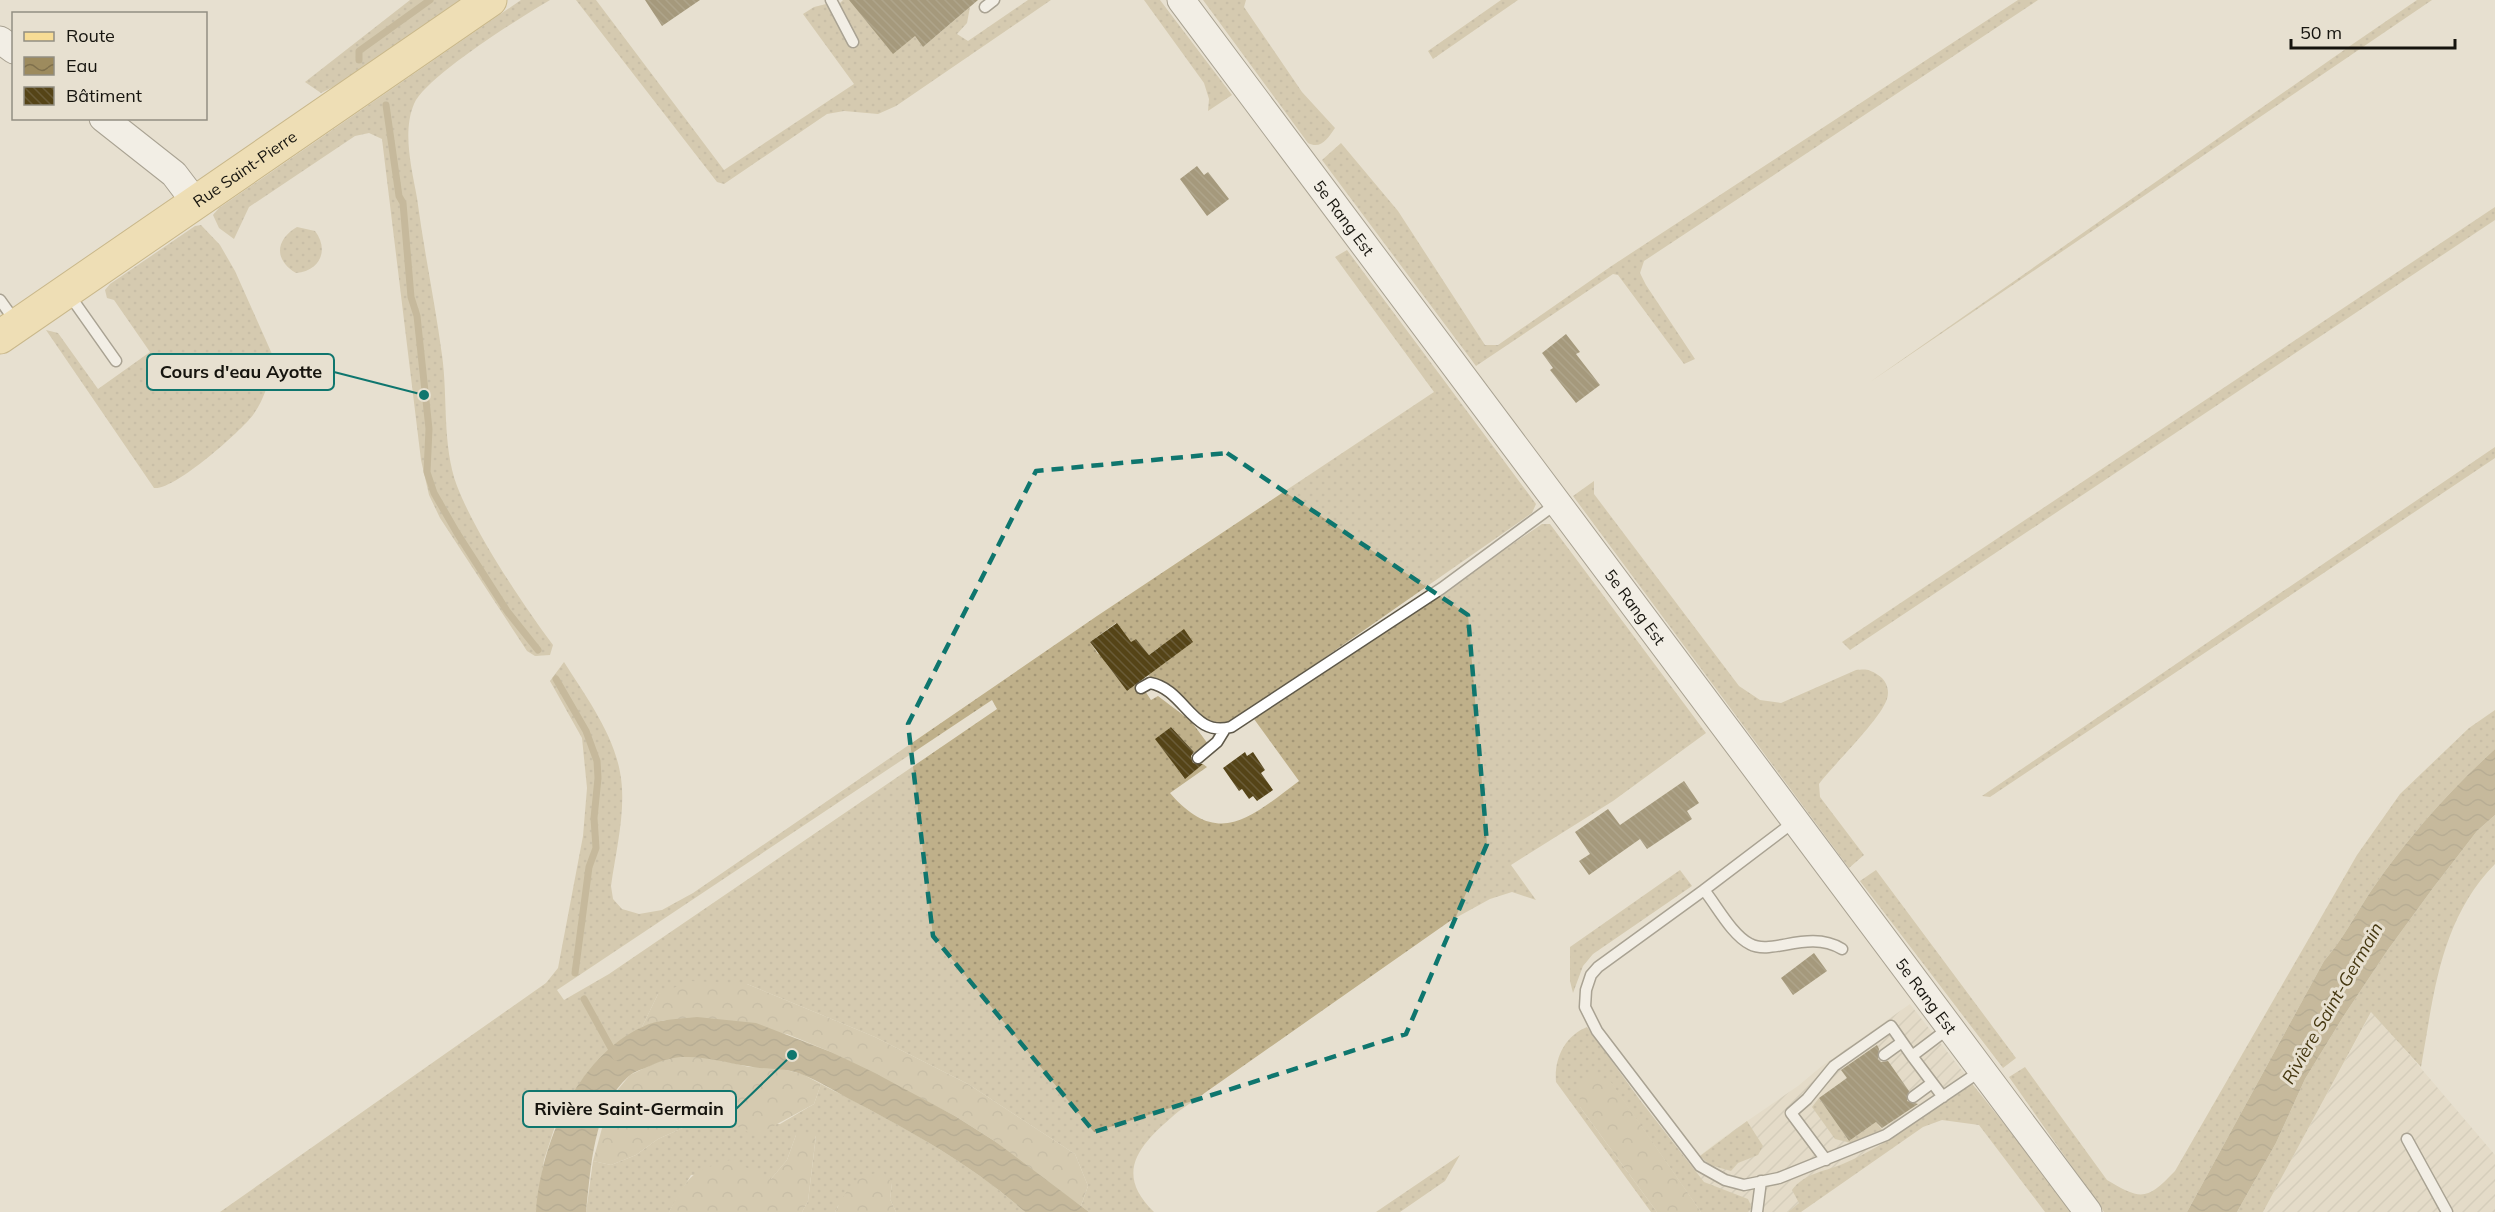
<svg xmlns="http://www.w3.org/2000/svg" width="2495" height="1212" font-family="Mulish,sans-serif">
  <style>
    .industrial { fill: url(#industrial-furrows) }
    .grass { fill: url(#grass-dots); fill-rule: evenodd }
    .forest { fill: url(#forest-crowns) }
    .water { fill: url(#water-waves) }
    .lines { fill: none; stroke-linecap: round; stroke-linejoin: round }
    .stream { stroke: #9d8b5e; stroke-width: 7 }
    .building { fill: url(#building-back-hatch) }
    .service-casing { stroke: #5e5849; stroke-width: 13 }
    .tertiary-casing { stroke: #5e5849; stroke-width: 29 }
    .primary-casing { stroke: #a48738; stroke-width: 35 }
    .service { stroke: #fff; stroke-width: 10 }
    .tertiary { stroke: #fff; stroke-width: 27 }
    .primary { stroke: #f7dc95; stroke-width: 33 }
    .marked { fill: none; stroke: #0f766e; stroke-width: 4.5; stroke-dasharray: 12 8; stroke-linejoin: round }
    .labels { text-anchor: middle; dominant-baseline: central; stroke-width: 6; stroke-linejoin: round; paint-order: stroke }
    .street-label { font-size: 16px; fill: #16140e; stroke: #e7e0d0 }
    .water-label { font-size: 18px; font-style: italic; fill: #453710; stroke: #e7e0d0 }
    .leader { fill: none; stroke: #0f766e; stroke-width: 2 }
    .callout-dot { fill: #0f766e; stroke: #e7e0d0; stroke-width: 2 }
    .callout { fill: #e7e0d0; stroke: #0f766e; stroke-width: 2 }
    .callout-label { font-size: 18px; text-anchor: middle; font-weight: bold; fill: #16140e }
  </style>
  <defs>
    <pattern id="industrial-furrows" width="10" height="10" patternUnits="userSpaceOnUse" patternTransform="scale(1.5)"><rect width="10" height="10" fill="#dfd6be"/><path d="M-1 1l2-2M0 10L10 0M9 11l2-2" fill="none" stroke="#bfb7a2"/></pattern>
    <pattern id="grass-dots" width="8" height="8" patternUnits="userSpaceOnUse" patternTransform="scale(1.5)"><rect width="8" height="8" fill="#bfb08a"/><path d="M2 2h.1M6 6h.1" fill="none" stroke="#a39676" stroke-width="1.8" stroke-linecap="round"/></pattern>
    <pattern id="forest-crowns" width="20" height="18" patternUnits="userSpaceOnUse" patternTransform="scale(1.5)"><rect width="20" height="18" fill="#bfb08a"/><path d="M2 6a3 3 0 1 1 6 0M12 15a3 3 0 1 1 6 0" fill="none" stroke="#a39676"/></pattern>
    <pattern id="water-waves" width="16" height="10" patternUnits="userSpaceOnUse" patternTransform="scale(1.5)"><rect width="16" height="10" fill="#9d8b5e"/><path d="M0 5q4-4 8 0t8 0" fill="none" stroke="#7f704c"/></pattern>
    <pattern id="building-back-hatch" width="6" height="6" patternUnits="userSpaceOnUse" patternTransform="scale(1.5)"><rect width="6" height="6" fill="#554417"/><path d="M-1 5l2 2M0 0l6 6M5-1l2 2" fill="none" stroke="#695b37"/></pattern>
  </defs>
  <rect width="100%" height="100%" fill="#e7e0d0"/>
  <path class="industrial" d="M 1910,1004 L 1970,1081 L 1788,1212 L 1701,1212 L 1675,1175 L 1721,1139 L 1798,1086 L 1822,1066 Z
    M 2372,1011 L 2495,1155 L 2495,1212 L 2263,1212 Z"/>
  <path class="grass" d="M 410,0 L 460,0 L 341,83 L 321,93 L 305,82 Z
    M 521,0 L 550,0 C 521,17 425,77 414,104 C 402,132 412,170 417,198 C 424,251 435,303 442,355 C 448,398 442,445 457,486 C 476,535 522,603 553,645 L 550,655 L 535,656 L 527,651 L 440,518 L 429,495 L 421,460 L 382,139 L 369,133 L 355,136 L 249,207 L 234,239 L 219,228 L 213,215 L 219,208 Z
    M 576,0 L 596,0 L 724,170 L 854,84 L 803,14 L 814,7 L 826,4 L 852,49 L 858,44 L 841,15 L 839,4 L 843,0 L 849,0 L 915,36 L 923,47 L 970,7 L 967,23 L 957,34 L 968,41 L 1028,0 L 1051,0 L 896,106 L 878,114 L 844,111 L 827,114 L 724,184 L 717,182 Z
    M 1144,0 L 1160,0 L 1232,95 L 1208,111 L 1209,99 L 1204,83 Z
    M 1203,0 L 1246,0 L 1244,7 L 1302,92 L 1335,128 C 1328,138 1321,150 1308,143 Z
    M 1501,0 L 1518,0 L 1433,59 L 1428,51 Z
    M 2018,0 L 2038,0 L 1644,261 L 1640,273 L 1646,285 L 1695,359 L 1684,364 L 1618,275 L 1613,274 L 1476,366 L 1322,160 L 1341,143 L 1398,211 L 1485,345 L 1498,345 L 1610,267 Z
    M 2417,0 L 2432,0 L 1870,382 L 2347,48 Z
    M 2495,207 L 2495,220 L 1850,650 L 1842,642 Z
    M 201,225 L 220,245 L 235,271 L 272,354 C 274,373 264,400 253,415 C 240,432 174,491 154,488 L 46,330 L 58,333 L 98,389 L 150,352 L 114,300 L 107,298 L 105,290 L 110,284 L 195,226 Z
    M 297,227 L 315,231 C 329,249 321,271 296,273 C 274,260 275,240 297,227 Z
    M 1347,250 L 1536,504 L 1532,513 L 1231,723 L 1219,723 L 1206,719 L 1171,685 L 1156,681 L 1148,675 L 1167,661 L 1158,648 L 1149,655 L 1136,639 L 1105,662 L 1127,691 L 1139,682 L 1151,700 L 1158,696 L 1191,721 L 1208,744 L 1195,753 L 1171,727 L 1156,739 L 1184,778 L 1203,764 L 1207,767 L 1170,793 C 1219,850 1252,816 1299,781 L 1254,719 L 1542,524 L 1550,524 L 1706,733 L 1613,801 L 1511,865 L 1536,900 L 1512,892 L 1490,899 L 1450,921 L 1179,1111 C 1145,1140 1110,1170 1154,1212 L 1089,1212 L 1081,1206 L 1088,1186 L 1075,1154 L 968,1084 L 875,1037 L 747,984 L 658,994 L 642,1027 L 621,1040 L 601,1059 L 581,1081 L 557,1120 L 544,1160 L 536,1212 L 220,1212 L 546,983 L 558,968 L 583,836 L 587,788 L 582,738 L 550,681 L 564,662 C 585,695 613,733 620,772 C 627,808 616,850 611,886 L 613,899 L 622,909 L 639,914 L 662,910 L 693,893 L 1097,616 L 1434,392 L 1335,257 ZM 1116,623 L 1125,635 L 1098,654 L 1090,642 ZM 992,700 L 997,709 L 609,974 L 564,1000 L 557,990 Z
    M 2495,447 L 2495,458 L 1990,797 L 1982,796 Z
    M 1594,481 L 1594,494 L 1739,686 L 1760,700 L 1781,703 L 1856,670 C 1866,669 1869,669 1878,675 C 1886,680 1890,689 1887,699 C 1880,720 1834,764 1819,784 L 1820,797 L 1864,855 L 1849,868 L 1573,496 Z
    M 2495,710 L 2495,749 C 2449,791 2408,837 2373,888 C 2356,913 2344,938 2324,961 L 2187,1212 L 2104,1212 L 2009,1077 L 2025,1067 L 2107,1180 C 2142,1201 2147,1200 2175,1171 L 2357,855 L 2400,794 L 2469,728 Z
    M 2495,815 L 2495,864 C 2440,920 2434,994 2421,1067 L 2371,1012 L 2263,1212 L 2237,1212 L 2276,1143 L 2305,1079 L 2343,1017 L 2387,951 L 2433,888 L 2477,831 Z
    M 1680,870 L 1692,886 L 1593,954 L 1583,966 L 1573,993 L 1570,981 L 1570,947 Z
    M 1876,870 L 2016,1058 L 2003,1068 L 1860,881 Z
    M 1587,1027 L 1640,1100 L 1704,1182 L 1748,1199 L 1752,1208 L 1748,1212 L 1701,1212 L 1611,1083 L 1580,1107 L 1657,1212 L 1651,1212 L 1556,1082 C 1554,1058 1565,1036 1587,1027 Z
    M 1970,1081 L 2074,1212 L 2045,1212 L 1979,1125 L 1942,1120 L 1923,1127 L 1801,1212 L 1788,1212 L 1799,1203 L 1792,1190 C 1804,1173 1827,1171 1845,1163 C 1890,1144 1930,1110 1970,1081 Z
    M 821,1084 C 892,1121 965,1158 1025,1212 L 896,1212 L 890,1199 L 892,1183 L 838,1206 L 835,1212 L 802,1212 L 808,1201 L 816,1136 L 796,1135 L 787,1160 L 771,1179 L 691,1175 L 669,1212 L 586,1212 L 593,1161 L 611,1165 L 636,1155 L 658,1139 L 714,1114 L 734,1122 L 780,1124 L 814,1104 Z
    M 1819,1098 L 1849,1141 L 1876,1122 L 1883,1131 L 1851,1143 L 1835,1139 L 1812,1107 Z
    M 1747,1121 L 1763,1146 L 1758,1155 L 1738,1163 L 1731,1171 L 1710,1165 L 1700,1156 Z
    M 1460,1155 L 1445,1181 L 1400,1212 L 1376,1212 Z"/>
  <path class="forest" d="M 691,981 L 747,984 L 875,1037 L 968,1084 L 1075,1154 L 1088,1186 L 1081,1206 L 1028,1168 L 996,1142 L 955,1116 L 831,1052 L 787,1034 L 664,1020 L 642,1027 L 658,994 Z
    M 704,1056 L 749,1067 L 778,1068 L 802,1074 L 821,1084 L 814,1104 L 755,1136 L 714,1114 L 658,1139 L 636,1155 L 611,1165 L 593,1161 L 610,1099 L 630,1075 L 666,1058 Z
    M 1589,1075 L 1598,1075 L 1611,1082 L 1701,1212 L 1657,1212 L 1580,1107 L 1579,1082 Z
    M 796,1135 L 816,1135 L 808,1201 L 802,1212 L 669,1212 C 690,1175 688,1173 730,1160 L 771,1179 L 787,1160 Z
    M 883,1172 L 892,1183 L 890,1199 L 896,1212 L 835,1212 C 850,1186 850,1177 883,1172 Z"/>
  <path class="water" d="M 2495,749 L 2495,815 L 2477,831 L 2433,888 L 2387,951 L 2343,1017 L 2305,1079 L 2276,1143 L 2237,1212 L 2187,1212 L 2324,961 C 2344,938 2356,913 2373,888 C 2408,837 2449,791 2495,749 Z
    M 697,1017 L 756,1023 L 831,1052 L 873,1072 L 955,1116 L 996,1142 L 1089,1212 L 1025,1212 C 976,1168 916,1134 857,1103 C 839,1094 820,1081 801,1074 C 782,1067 765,1070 747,1066 C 712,1060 683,1049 650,1066 C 643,1069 635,1071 629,1076 C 593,1107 591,1168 586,1212 L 536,1212 C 541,1144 576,1058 642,1027 C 659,1019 678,1019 697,1017 Z"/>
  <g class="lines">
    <path class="stream" d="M 359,60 L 359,51 L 430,0
      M 386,105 L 399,196 L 403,203 L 411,297 L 417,316 L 429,429 L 427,472 L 434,493 L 457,533 L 507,611 L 538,650
      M 556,679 L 586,731 L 597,761 L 598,778 L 594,818 L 596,848 L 589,867 L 575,973
      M 584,999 L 616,1057"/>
  </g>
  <path class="building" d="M 645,0 L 700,0 L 662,26 Z
    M 849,0 L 978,0 L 923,47 L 915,36 L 893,54 Z
    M 1197,166 L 1204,175 L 1208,172 L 1229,199 L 1207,216 L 1180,179 Z
    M 1566,334 L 1580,352 L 1576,354 L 1600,385 L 1576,403 L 1550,370 L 1553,368 L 1542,353 Z
    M 1117,623 L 1131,642 L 1136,639 L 1149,655 L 1184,629 L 1193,642 L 1127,691 L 1090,642 Z
    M 1171,727 L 1194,752 L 1191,756 L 1193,763 L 1203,764 L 1185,779 L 1155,739 Z
    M 1245,752 L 1247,756 L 1253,752 L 1265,770 L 1261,773 L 1273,790 L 1257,801 L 1253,796 L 1249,799 L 1242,789 L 1239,791 L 1223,768 Z
    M 1684,781 L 1699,803 L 1687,811 L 1692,819 L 1647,849 L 1640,839 L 1589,875 L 1579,861 L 1590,854 L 1575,832 L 1608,809 L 1620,825 Z
    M 1814,953 L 1827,971 L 1793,995 L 1781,978 Z
    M 1877,1045 L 1879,1049 L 1878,1059 L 1881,1062 L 1888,1061 L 1909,1091 L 1907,1101 L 1918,1104 L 1882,1128 L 1876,1122 L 1849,1141 L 1819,1098 L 1847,1078 L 1841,1070 Z"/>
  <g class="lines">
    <g class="service-casing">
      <path id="service" d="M 831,0 L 853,42
        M 985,7 L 994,0
        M 68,293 L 116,361
        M 0,300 L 15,321
        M 1141,688 L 1150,683 C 1185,689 1192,738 1231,727 L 1442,588 L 1557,503
        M 1198,758 L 1217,742 L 1225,729
        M 1795,821 L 1704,890 C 1717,906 1732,935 1750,944 C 1772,956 1808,929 1842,949
        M 1704,890 L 1598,967 L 1591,975 L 1586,990 L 1585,1007 L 1597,1031 L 1700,1166 L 1725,1180 L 1744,1185 L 1779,1178 L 1886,1135 L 1982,1070
        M 1884,1055 L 1902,1042
        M 1912,1056 L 1943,1097
        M 1913,1097 L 1932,1083
        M 2407,1139 L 2447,1212
        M 1826,1160 L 1791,1113 L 1807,1099 L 1834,1066 L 1891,1026 L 1912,1056 L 1949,1028
        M 1757,1212 L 1761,1181"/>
    </g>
    <g class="tertiary-casing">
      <g id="tertiary">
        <path id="s1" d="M 1181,0 L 2088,1212"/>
        <path d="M 0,40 L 14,50"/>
        <path d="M 103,118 L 174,174 L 196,203"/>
      </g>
    </g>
    <g class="primary-casing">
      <g id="primary">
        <path id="s2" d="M 0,337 L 490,0"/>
      </g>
    </g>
    <use href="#service" class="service"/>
    <use href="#tertiary" class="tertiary"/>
    <use href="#primary" class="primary"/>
  </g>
  <path d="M0 0H2495V1212H0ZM 1227,453 L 1468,615 L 1487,844 L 1406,1034 L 1094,1132 L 933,936 L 908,724 L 1036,471 Z" fill="#e7e0d0" fill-opacity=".55" fill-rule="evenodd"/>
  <path class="marked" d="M 1227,453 L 1468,615 L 1487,844 L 1406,1034 L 1094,1132 L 933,936 L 908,724 L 1036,471 Z"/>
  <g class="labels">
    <g class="street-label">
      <text stroke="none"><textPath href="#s2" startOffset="297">Rue Saint-Pierre</textPath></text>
      <text stroke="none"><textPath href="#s1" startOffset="272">5e Rang Est</textPath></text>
      <text stroke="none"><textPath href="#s1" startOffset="758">5e Rang Est</textPath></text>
      <text stroke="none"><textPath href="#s1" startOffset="1244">5e Rang Est</textPath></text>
    </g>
    <g class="water-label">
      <text transform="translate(2332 1003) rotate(-60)">Rivière Saint-Germain</text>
    </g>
  </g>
  <path class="leader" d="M424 395L334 372M792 1055L736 1109"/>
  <g class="callout-dot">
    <circle cx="424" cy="395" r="6"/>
    <circle cx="792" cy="1055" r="6"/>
  </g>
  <g class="callout">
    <rect x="147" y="354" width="187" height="36" rx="6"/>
    <rect x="523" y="1091" width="213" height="36" rx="6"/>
  </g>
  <g class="callout-label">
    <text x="241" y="378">Cours d'eau Ayotte</text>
    <text x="629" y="1115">Rivière Saint-Germain</text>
  </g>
  <rect x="12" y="12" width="195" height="108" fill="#e7e0d0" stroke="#938e82" stroke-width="1.5"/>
  <rect x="24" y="32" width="30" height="9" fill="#f7dc95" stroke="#938e82" stroke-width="1.5"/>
  <text x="66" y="42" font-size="18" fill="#16140e">Route</text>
  <rect x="24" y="57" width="30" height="18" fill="url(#water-waves)" stroke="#938e82" stroke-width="1.5"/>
  <text x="66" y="72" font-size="18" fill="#16140e">Eau</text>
  <rect x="24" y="87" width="30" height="18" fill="url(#building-back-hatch)" stroke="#938e82" stroke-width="1.5"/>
  <text x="66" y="102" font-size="18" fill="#16140e">Bâtiment</text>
  <path d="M2291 39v9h164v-9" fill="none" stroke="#16140e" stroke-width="3"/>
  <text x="2300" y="39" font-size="18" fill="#16140e" stroke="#e7e0d0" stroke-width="4.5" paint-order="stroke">50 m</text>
</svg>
